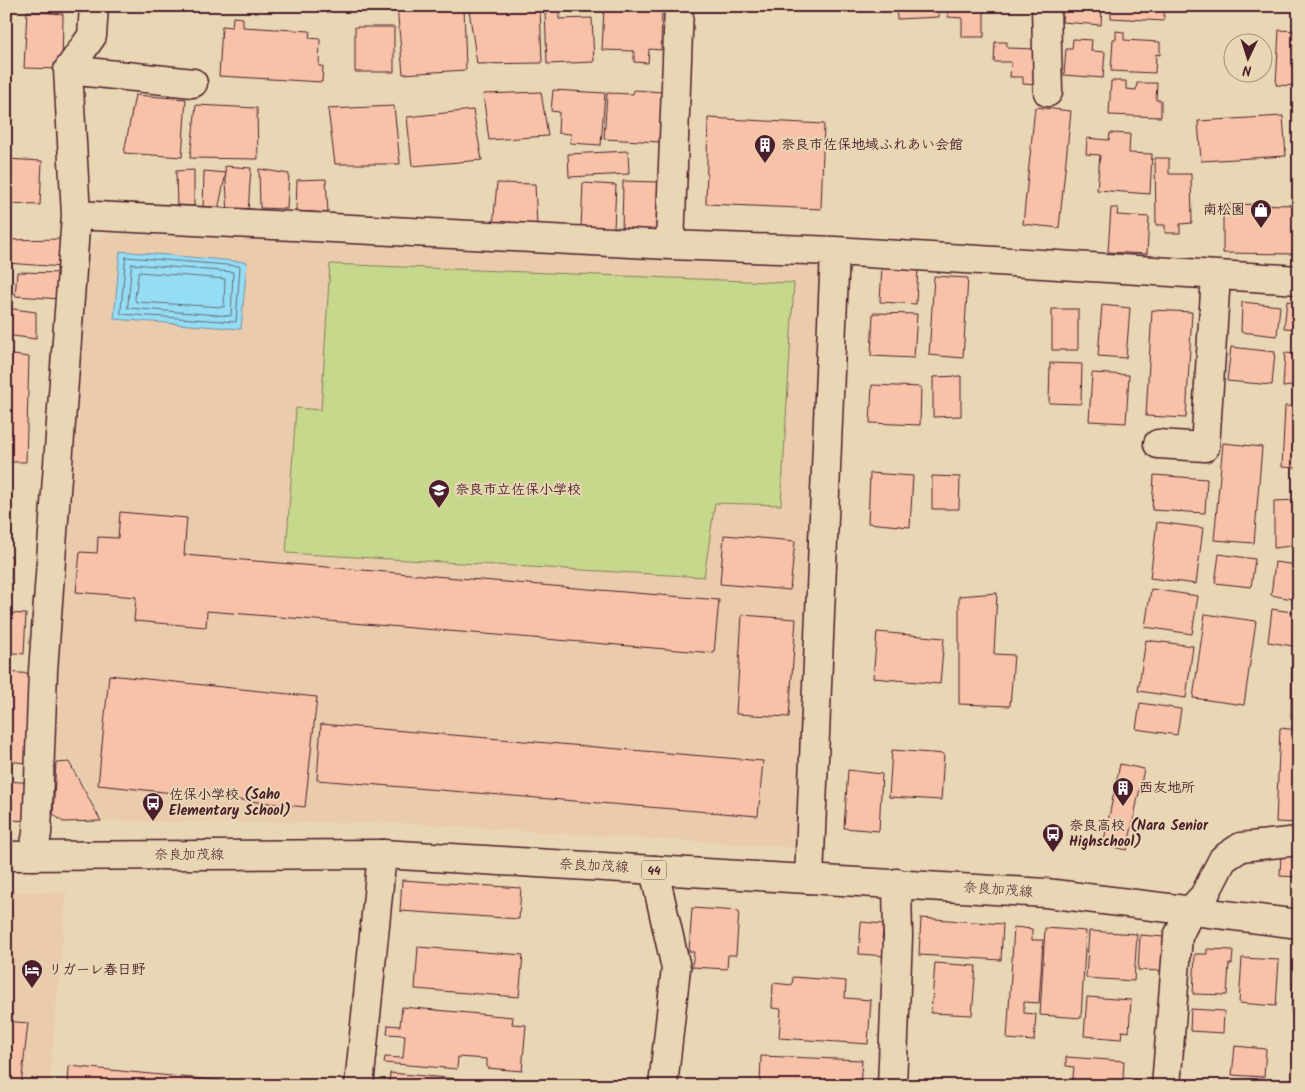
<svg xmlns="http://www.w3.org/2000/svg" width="1305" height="1092" font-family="Kalam,'Klee One',sans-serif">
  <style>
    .built { fill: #eaccad }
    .green { fill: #c6d88c; stroke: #887c5c }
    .water { fill: #94ddf5; stroke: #7691a4 }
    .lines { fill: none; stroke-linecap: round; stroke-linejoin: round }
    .shore { stroke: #686b7c; stroke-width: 1 }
    .building { fill: #f7c2a8; stroke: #4a1f2b }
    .minor-casing { stroke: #4a1f2b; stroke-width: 31 }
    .major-casing { stroke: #4a1f2b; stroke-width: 31 }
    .minor { stroke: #e9d6b4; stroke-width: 28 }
    .major { stroke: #e9d6b4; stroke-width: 28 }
    .labels { text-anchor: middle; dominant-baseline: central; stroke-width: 4; stroke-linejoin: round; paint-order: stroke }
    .shield { fill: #e9d6b4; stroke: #7a5654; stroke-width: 1 }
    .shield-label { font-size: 12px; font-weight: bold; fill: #4a1f2b }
    .poi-label { font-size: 14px; font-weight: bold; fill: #4a1f2b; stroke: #e9d6b4; text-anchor: start }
    .street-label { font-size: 14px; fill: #4a1f2b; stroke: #e9d6b4 }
  </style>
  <rect width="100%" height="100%" fill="#e9d6b4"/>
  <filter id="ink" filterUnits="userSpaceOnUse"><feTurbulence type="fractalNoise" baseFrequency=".02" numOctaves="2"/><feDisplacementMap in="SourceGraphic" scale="10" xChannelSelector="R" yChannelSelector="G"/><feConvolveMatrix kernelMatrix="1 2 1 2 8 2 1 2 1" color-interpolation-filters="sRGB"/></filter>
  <g filter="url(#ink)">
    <path class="built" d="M 104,233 L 822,259 L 800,848 L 398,823 L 103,821 L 71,760 L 55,760 L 78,256 Z
      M 6,892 L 67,892 L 49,1086 L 6,1086 Z"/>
    <path class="green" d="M 330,264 L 794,283 L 781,505 L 715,503 L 704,577 L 286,553 L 296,408 L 321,410 Z"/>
    <path class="water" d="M 120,251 L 247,262 L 241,329 L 114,319 Z"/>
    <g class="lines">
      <path class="shore" d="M 126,257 L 240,266 L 236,322 L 121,314 Z
        M 132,264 L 233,272 L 231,316 L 128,308 Z
        M 139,272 L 225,279 L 224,307 L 136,302 L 135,299 Z"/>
    </g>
    <path class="building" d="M 397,6 L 464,6 L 466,70 L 403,74 Z
      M 540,6 L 542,63 L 477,64 L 469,10 Z
      M 624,6 L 662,6 L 661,50 L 649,49 L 648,63 L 634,62 L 634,51 L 602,50 L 604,8 L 624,9 Z
      M 896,6 L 939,6 L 939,17 L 897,19 Z
      M 948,6 L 984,6 L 984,37 L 962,37 L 962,18 L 948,17 Z
      M 1063,6 L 1102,6 L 1101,25 L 1062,22 Z
      M 1111,6 L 1164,6 L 1164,21 L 1111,18 Z
      M 545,10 L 559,10 L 559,19 L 592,18 L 594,62 L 547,64 Z
      M 27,11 L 63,14 L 62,69 L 24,68 Z
      M 233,17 L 243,18 L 243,27 L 310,31 L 309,38 L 320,39 L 319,66 L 323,66 L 322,82 L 219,76 L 222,26 L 232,27 Z
      M 355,27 L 394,27 L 394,72 L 355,72 Z
      M 1279,30 L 1299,31 L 1299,86 L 1276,85 Z
      M 1116,31 L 1124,32 L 1124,40 L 1160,42 L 1160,55 L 1156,54 L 1155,73 L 1111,71 L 1113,39 L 1116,39 Z
      M 1073,39 L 1092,40 L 1091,51 L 1105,52 L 1103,78 L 1064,75 L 1066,49 L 1072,49 Z
      M 995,42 L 1007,42 L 1007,48 L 1037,49 L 1036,85 L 1023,84 L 1023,77 L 1010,77 L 1011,62 L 994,62 Z
      M 1111,81 L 1126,81 L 1126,89 L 1136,90 L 1137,83 L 1157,83 L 1156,100 L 1161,100 L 1161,117 L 1109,115 Z
      M 553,90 L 605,93 L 601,145 L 570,143 L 571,134 L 558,133 L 559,112 L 551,111 Z
      M 634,90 L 663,92 L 660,142 L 604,139 L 607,93 L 633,94 Z
      M 541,92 L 548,136 L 489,140 L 483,94 Z
      M 135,95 L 186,99 L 182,157 L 124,153 Z
      M 196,105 L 257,108 L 258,159 L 190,158 Z
      M 394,106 L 400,164 L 335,164 L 328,109 Z
      M 1035,107 L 1071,111 L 1059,228 L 1023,224 Z
      M 473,110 L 482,160 L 412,166 L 407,117 Z
      M 1283,116 L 1286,156 L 1201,161 L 1198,121 Z
      M 708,118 L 824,124 L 821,209 L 706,204 Z
      M 1110,133 L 1130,134 L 1129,153 L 1152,154 L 1150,194 L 1097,190 L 1100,155 L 1086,154 L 1087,138 L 1109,140 Z
      M 628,151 L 629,174 L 569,177 L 568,154 Z
      M 1155,158 L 1169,158 L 1169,174 L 1191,174 L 1192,223 L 1180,224 L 1180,233 L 1165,233 L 1165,225 L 1156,225 Z
      M 6,159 L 42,161 L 40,205 L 6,204 Z
      M 225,166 L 251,168 L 248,213 L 228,213 Z
      M 259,169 L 289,174 L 287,209 L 260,208 Z
      M 194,170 L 194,209 L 177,210 L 176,171 Z
      M 204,171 L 226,173 L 218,210 L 203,211 Z
      M 326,179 L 328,213 L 296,211 L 297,180 Z
      M 623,181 L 659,182 L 658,233 L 622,232 Z
      M 497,183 L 535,184 L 537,226 L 493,226 Z
      M 583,183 L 616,185 L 614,229 L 581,228 Z
      M 1223,204 L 1299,205 L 1299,254 L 1223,253 Z
      M 1111,208 L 1118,208 L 1117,215 L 1149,217 L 1147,254 L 1108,252 Z
      M 63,239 L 63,267 L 6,263 L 6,240 Z
      M 882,266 L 918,268 L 916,304 L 880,302 Z
      M 17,272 L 61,273 L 61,299 L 15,296 Z
      M 934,276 L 968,278 L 963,358 L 929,355 Z
      M 1287,301 L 1299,302 L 1299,329 L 1284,328 Z
      M 1242,302 L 1280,306 L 1277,336 L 1241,332 Z
      M 1102,305 L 1130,308 L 1126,358 L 1098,356 Z
      M 6,308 L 36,312 L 36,339 L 6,335 Z
      M 1052,309 L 1078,309 L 1078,350 L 1052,350 Z
      M 1152,310 L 1192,312 L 1186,418 L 1146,416 Z
      M 873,313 L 917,314 L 914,358 L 871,356 Z
      M 1231,347 L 1275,352 L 1272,385 L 1227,381 Z
      M 1285,353 L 1299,354 L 1299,385 L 1283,387 Z
      M 6,354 L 29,357 L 26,462 L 6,462 Z
      M 1050,363 L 1082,364 L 1081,404 L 1049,403 Z
      M 1092,373 L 1129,375 L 1126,423 L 1089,421 Z
      M 961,376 L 961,416 L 933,417 L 933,377 Z
      M 872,385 L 921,387 L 920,425 L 870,423 Z
      M 1285,406 L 1299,407 L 1299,468 L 1282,467 Z
      M 1223,443 L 1262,447 L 1254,543 L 1214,540 Z
      M 870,473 L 913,476 L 910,527 L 868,523 Z
      M 1154,475 L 1207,479 L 1205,513 L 1152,510 Z
      M 932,476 L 960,477 L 959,509 L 932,509 Z
      M 1296,500 L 1291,546 L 1274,548 L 1274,501 Z
      M 120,512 L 187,518 L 184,555 L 719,600 L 714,653 L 207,611 L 206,627 L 134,621 L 136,597 L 76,592 L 80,552 L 97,553 L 98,537 L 118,538 Z
      M 1157,522 L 1203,528 L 1196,584 L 1150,578 Z
      M 724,535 L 795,541 L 790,590 L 720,584 Z
      M 1219,554 L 1255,559 L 1251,587 L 1215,583 Z
      M 6,555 L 12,556 L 8,605 L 6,605 Z
      M 1275,562 L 1297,565 L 1292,599 L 1271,595 Z
      M 1151,589 L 1198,596 L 1192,634 L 1145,627 Z
      M 997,593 L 994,654 L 1014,655 L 1010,706 L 959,704 L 959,596 Z
      M 1272,609 L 1298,613 L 1293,646 L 1268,642 Z
      M 6,613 L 26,614 L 24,654 L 6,652 Z
      M 1205,614 L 1256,621 L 1244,705 L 1193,698 Z
      M 742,615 L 796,619 L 789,717 L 736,714 Z
      M 877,632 L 944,638 L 940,684 L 873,678 Z
      M 1146,640 L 1193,646 L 1186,698 L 1138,691 Z
      M 1292,655 L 1299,655 L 1299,720 L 1291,719 Z
      M 6,672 L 33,674 L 27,763 L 6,761 Z
      M 109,675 L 317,697 L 305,807 L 98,785 Z
      M 1140,703 L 1181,709 L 1177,735 L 1136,729 Z
      M 321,724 L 763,761 L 758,816 L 317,780 Z
      M 1280,728 L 1299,730 L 1299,823 L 1276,822 Z
      M 892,750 L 944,754 L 941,800 L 889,797 Z
      M 69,762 L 101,821 L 63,822 L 53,814 L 56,763 Z
      M 1120,764 L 1144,769 L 1127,850 L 1103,845 Z
      M 848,770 L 882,774 L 879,831 L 844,828 Z
      M 6,781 L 35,783 L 33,821 L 8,820 Z
      M 1281,852 L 1299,853 L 1299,877 L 1280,876 Z
      M 402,880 L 521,888 L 519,919 L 400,911 Z
      M 692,908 L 739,911 L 736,955 L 728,955 L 727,969 L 692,967 L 694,952 L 689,952 Z
      M 921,918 L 1003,924 L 1001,960 L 919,955 Z
      M 861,922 L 884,924 L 882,939 L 886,939 L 885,956 L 859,954 Z
      M 1014,927 L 1032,929 L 1032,940 L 1043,940 L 1039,1003 L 1024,1002 L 1024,1013 L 1036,1014 L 1034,1041 L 1007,1039 Z
      M 1045,928 L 1086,931 L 1081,1018 L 1040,1015 Z
      M 1089,931 L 1137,934 L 1134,981 L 1086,978 Z
      M 1140,935 L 1165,937 L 1163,971 L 1138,970 Z
      M 418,947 L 523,955 L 519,997 L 415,989 Z
      M 1207,949 L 1233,950 L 1232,964 L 1229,964 L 1227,995 L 1193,994 L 1195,954 L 1207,954 Z
      M 1242,958 L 1279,960 L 1276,1006 L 1239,1003 Z
      M 935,963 L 976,966 L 972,1015 L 931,1013 Z
      M 1294,963 L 1299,964 L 1299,1013 L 1291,1012 Z
      M 793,977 L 846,981 L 845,998 L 871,1000 L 868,1044 L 779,1038 L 781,1009 L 772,1008 L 773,983 L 792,985 Z
      M 1087,997 L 1131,1000 L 1129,1032 L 1122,1031 L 1121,1039 L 1084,1036 Z
      M 402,1007 L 513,1017 L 512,1024 L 526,1025 L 522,1071 L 487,1068 L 487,1059 L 458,1057 L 457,1069 L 384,1063 L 385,1057 L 403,1058 L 405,1035 L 387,1034 L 388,1025 L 400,1026 Z
      M 1191,1009 L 1224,1011 L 1223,1033 L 1190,1031 Z
      M 6,1021 L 28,1023 L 21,1086 L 6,1086 Z
      M 1235,1046 L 1266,1049 L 1264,1077 L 1232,1075 Z
      M 761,1056 L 862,1060 L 860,1086 L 760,1084 Z
      M 1066,1057 L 1124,1061 L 1123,1078 L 1140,1080 L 1140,1086 L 1072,1086 L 1074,1067 L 1066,1066 Z
      M 69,1066 L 274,1086 L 68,1086 Z
      M 390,1073 L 459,1079 L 458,1086 L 389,1084 Z"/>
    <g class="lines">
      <g class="minor-casing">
        <path id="minor" d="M 1046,6 L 1048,92
          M 68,70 L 193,83
          M 76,215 L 670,245 L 835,251 L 809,879
          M 670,245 L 679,6
          M 835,251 L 1299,280
          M 1158,444 L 1205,447 L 1216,276
          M 33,856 L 37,833 L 43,671 L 76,215 L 68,70 L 92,36 L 94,6
          M 654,870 L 676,968 L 663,1086
          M 359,1086 L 382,854
          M 892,1086 L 898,937 L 897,883
          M 1166,1086 L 1178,936 L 1191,910 L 1204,896 L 1223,859 L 1241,847 L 1299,841"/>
      </g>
      <g class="major-casing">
        <path id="major" d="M 6,856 L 382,854 L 1046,893 L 1299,924"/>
      </g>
      <use href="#minor" class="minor"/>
      <use href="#major" class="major"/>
    </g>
  </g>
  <defs>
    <g id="building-pin" transform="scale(1.125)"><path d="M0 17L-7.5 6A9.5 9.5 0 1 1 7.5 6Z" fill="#4a1f2b" stroke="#e9d6b4"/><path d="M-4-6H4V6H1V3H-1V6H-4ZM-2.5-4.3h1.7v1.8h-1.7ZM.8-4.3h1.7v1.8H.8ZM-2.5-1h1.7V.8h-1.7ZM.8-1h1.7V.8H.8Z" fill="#fff"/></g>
    <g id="shop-pin" transform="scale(1.125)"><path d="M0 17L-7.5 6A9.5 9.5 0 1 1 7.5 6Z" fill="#4a1f2b" stroke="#e9d6b4"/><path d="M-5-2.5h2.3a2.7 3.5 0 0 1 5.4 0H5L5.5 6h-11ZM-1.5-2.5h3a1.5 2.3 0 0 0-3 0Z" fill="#fff"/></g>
    <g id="school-pin" transform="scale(1.125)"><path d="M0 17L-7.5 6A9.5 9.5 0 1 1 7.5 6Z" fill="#4a1f2b" stroke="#e9d6b4"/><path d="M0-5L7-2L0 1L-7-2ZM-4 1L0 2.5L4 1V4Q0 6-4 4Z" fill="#fff"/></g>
    <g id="bus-pin" transform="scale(1.125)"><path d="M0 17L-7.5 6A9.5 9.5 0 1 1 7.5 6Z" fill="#4a1f2b" stroke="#e9d6b4"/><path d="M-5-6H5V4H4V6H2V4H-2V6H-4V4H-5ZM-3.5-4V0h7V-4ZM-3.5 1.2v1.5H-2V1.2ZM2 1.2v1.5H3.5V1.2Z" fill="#fff"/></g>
    <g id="hotel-pin" transform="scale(1.125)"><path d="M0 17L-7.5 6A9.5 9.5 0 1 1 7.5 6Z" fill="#4a1f2b" stroke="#e9d6b4"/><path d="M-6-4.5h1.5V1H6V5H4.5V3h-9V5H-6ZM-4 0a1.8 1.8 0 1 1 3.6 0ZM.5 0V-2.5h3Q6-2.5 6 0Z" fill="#fff"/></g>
  </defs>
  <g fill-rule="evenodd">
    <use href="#building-pin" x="765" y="145"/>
    <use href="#shop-pin" x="1261" y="210"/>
    <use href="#school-pin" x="439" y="490"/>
    <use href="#building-pin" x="1123" y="788"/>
    <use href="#bus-pin" x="153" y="803"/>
    <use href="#bus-pin" x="1053" y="834"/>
    <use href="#hotel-pin" x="32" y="970"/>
  </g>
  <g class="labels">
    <rect class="shield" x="641.5" y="860.5" width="25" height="19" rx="4"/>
    <g class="shield-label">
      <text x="654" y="870">44</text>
    </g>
    <g class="poi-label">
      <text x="781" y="145">奈良市佐保地域ふれあい会館</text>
      <text x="1245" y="210" text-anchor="end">南松園</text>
      <text x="455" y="490">奈良市立佐保小学校</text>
      <text x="1139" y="788">西友地所</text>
      <text x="169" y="795">佐保小学校 (Saho<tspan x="169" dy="16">Elementary School)</tspan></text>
      <text x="1069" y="826">奈良高校 (Nara Senior<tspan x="1069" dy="16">Highschool)</tspan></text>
      <text x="48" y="970">リガーレ春日野</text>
    </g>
    <g class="street-label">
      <text x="189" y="855">奈良加茂線</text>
      <text transform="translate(594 866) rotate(3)">奈良加茂線</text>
      <text transform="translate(998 890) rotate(4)">奈良加茂線</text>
    </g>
  </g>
  <rect width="1305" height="1092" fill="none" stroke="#e9d6b4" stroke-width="25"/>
  <rect x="12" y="12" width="1280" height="1067" fill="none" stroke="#4a1f2b" stroke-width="2" filter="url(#ink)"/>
  <g transform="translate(1248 58) rotate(184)"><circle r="24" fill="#e9d6b4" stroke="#a98d7d"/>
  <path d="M0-4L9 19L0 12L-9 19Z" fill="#4a1f2b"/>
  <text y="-8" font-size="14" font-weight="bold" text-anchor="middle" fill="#4a1f2b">N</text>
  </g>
</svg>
